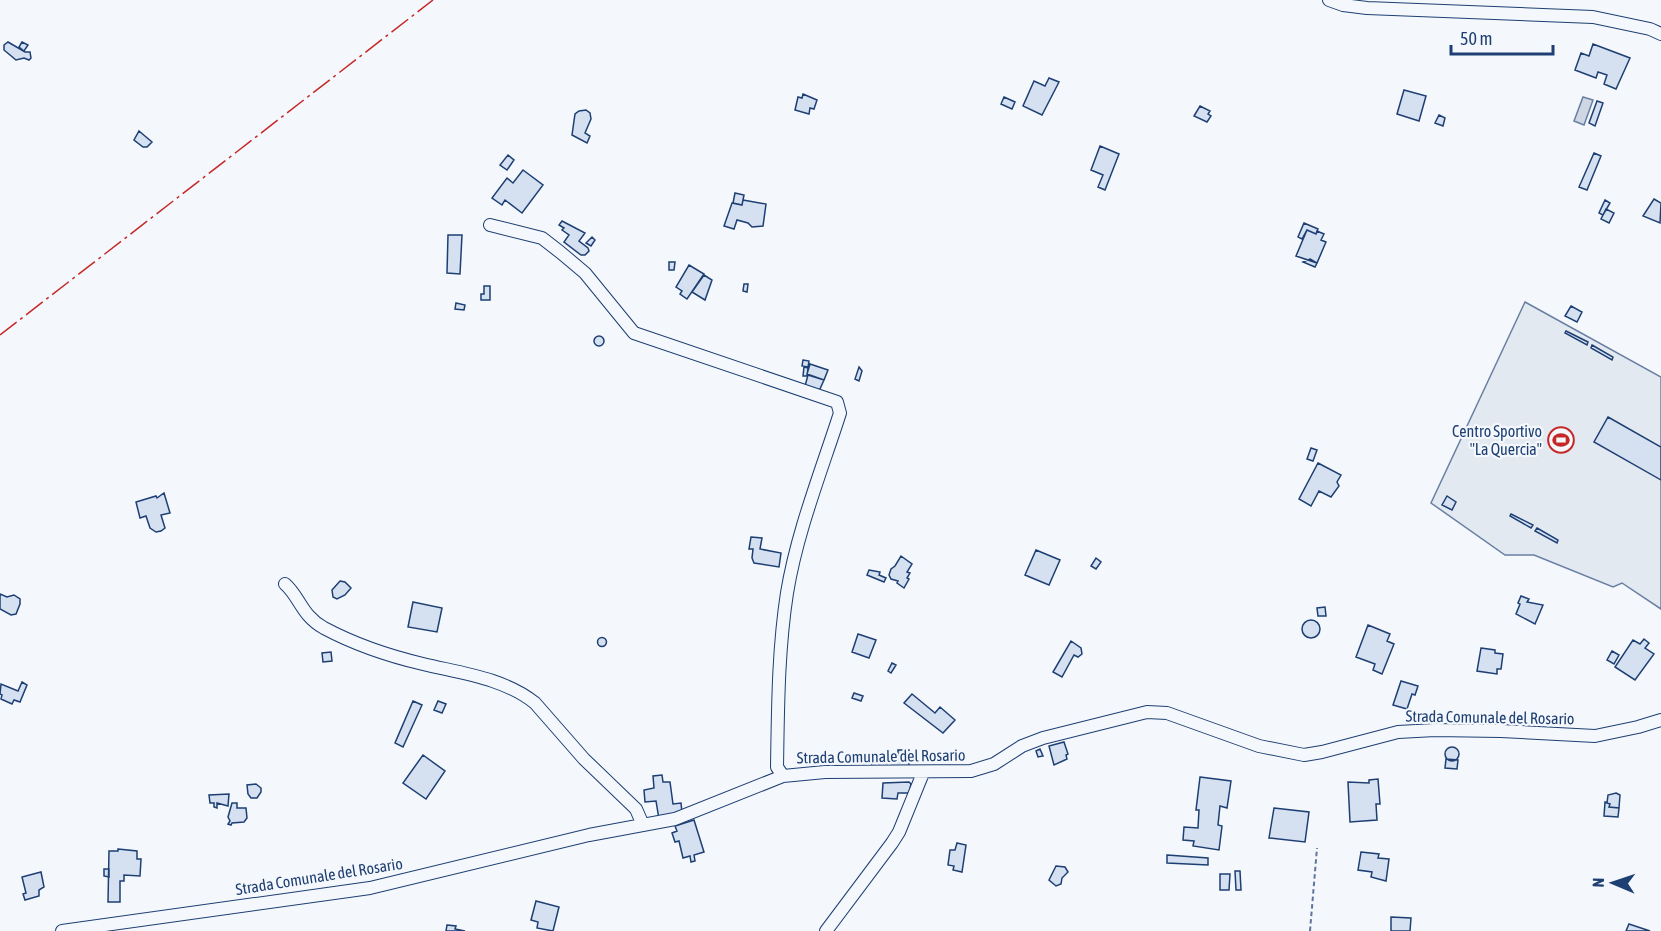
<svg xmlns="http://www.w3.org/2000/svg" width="1661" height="931" font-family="'Asap Condensed',sans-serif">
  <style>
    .green { fill: #e3e9f0; stroke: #687fa3; stroke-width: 1.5 }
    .water { fill: #cfd7e4; stroke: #687fa3; stroke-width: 1.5 }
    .building { fill: #d5e0f0; stroke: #1d3f73; stroke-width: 1.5 }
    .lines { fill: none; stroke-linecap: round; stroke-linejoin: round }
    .minor-casing { stroke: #1d3f73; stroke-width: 14 }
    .path { stroke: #5e769c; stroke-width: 2; stroke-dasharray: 4.5 3; stroke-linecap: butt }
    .minor { stroke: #f4f7fb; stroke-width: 12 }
    .power { stroke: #c62828; stroke-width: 1.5; stroke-dasharray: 21 4.5 3 4.5; stroke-linecap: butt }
    .labels { text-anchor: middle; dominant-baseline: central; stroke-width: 4.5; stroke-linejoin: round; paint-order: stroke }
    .poi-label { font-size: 16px; fill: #1d3f73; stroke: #f4f7fb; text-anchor: end }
    .street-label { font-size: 16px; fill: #1d3f73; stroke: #f4f7fb }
  </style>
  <rect width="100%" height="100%" fill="#f4f7fb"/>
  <path class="green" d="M 1525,302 L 1661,377 L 1661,609 L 1622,583 L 1613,587 L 1534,555 L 1505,555 L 1431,503 Z"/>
  <path class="water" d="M 1583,97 L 1593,100 L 1584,125 L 1574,121 Z"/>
  <path class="building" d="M 8,42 L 25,52 L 30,52 L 31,58 L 29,60 L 24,58 L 16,60 L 4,50 L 4,45 Z
    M 22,42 L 28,45 L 24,51 L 19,47 Z
    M 1593,44 L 1630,58 L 1616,89 L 1604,84 L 1607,75 L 1598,72 L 1596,78 L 1575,70 L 1581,53 L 1589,56 Z
    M 1049,78 L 1059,82 L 1042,115 L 1023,106 L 1034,81 L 1045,86 Z
    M 1404,90 L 1426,96 L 1419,121 L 1397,114 Z
    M 803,94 L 817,100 L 814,109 L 810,108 L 809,114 L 795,110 L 798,97 L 802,98 Z
    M 1004,97 L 1015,102 L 1012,109 L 1001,104 Z
    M 1597,101 L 1603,103 L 1595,126 L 1589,123 Z
    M 1200,106 L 1210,111 L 1208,114 L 1211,116 L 1207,122 L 1194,116 Z
    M 586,110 L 590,113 L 591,119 L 585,133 L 590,136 L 587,143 L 572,135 L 575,114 L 579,111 Z
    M 1439,115 L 1445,118 L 1443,126 L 1435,123 Z
    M 139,131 L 152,142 L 147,147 L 143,147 L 134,140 Z
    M 1100,146 L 1119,154 L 1105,190 L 1098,187 L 1103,175 L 1091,170 Z
    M 1594,153 L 1601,156 L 1587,190 L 1579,187 Z
    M 508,155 L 514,160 L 507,170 L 500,165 Z
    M 523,170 L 543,185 L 522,213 L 505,200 L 502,205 L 492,198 L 507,178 L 513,183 Z
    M 735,193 L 744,195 L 742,205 L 733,203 Z
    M 1654,199 L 1661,203 L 1660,223 L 1643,216 Z
    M 743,200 L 766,204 L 763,226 L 752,227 L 748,223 L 737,220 L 734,229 L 724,226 L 732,203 L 742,205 Z
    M 1605,200 L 1610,203 L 1603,215 L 1599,213 Z
    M 1606,209 L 1614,213 L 1609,223 L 1601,219 Z
    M 562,221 L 585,233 L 579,241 L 588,248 L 589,251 L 585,255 L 581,255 L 564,242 L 569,235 L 562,230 L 564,228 L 559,225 Z
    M 1304,223 L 1318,229 L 1316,234 L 1307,230 L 1302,239 L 1298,237 Z
    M 1307,230 L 1316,234 L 1317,231 L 1324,234 L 1321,240 L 1326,242 L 1317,263 L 1296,256 Z
    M 448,235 L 462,235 L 460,274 L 447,273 Z
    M 592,237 L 595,240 L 591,246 L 586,243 Z
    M 1310,259 L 1317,263 L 1315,267 L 1303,262 Z
    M 669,262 L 675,262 L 674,270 L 669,270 Z
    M 689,265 L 704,274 L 687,299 L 680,294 L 682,291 L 676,287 Z
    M 704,275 L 712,280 L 705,300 L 692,292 Z
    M 744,284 L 748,284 L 747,292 L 743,291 Z
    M 484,286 L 490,286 L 490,300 L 481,300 L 481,294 L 484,294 Z
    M 456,303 L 465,305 L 464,310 L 455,309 Z
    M 1571,306 L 1582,312 L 1577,322 L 1565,316 Z
    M 1566,331 L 1588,342 L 1587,345 L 1565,333 Z
    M594 341a5 5 0 1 1 10 0a5 5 0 1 1-10 0Z
    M 1592,345 L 1613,357 L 1612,360 L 1591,348 Z
    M 803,360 L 809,361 L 808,367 L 802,366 Z
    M 810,364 L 828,370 L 824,380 L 807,374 Z
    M 804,367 L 808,368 L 807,376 L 803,376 Z
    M 859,367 L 862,371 L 859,381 L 855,379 Z
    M 808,375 L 824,380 L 819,391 L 805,386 Z
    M 1608,417 L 1661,447 L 1661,480 L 1594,442 Z
    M 1311,448 L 1317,450 L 1313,461 L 1307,459 Z
    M 1318,463 L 1341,475 L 1337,482 L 1339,486 L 1331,497 L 1319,491 L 1311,506 L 1299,499 Z
    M 164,493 L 170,513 L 161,515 L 165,528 L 161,531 L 156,532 L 150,528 L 146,516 L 140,518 L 136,502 L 156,496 L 157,498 Z
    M 1447,496 L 1456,502 L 1452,510 L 1442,505 Z
    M 1511,514 L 1533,525 L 1531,528 L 1510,516 Z
    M 1537,528 L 1558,540 L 1557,543 L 1535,531 Z
    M 751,537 L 762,538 L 760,549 L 781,553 L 779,567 L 754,563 L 752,558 L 753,549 L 749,549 Z
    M 1036,550 L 1060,560 L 1049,585 L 1025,575 Z
    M 901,556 L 912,564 L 907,572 L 910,573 L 907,578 L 909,579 L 904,588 L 897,583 L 898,581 L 891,579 L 889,575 L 891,569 L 895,566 Z
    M 1096,558 L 1101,562 L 1096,569 L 1091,566 Z
    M 869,570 L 880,572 L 879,575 L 886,578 L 884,582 L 867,575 Z
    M 340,581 L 345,582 L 351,588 L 345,595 L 337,599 L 333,597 L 332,590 Z
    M 0,594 L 7,597 L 14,595 L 20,599 L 20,604 L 16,614 L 11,615 L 0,609 Z
    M 1521,596 L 1529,599 L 1527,602 L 1543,605 L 1535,624 L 1516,614 L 1520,604 L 1518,603 Z
    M 413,602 L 442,608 L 437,632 L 408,627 Z
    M 1325,607 L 1326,616 L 1318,616 L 1317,608 Z
    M1302 629a9 9 0 1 1 18 0a9 9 0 1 1-18 0Z
    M 1368,625 L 1390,634 L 1387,641 L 1394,644 L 1382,674 L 1373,670 L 1375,664 L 1356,657 Z
    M 858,634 L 876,640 L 869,658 L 852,652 Z
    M597.5 642a4.5 4.5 0 1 1 9 0a4.5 4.5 0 1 1-9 0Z
    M 1644,639 L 1649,643 L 1645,648 L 1654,654 L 1635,680 L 1615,667 L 1633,640 L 1640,644 Z
    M 1071,641 L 1081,648 L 1082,654 L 1078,657 L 1074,655 L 1062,677 L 1053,672 Z
    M 1481,648 L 1495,650 L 1495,653 L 1503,654 L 1501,669 L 1497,669 L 1497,674 L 1477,671 Z
    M 1612,651 L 1619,655 L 1614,664 L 1607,660 Z
    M 331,652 L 332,661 L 323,662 L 322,653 Z
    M 892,663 L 896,665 L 891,673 L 888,671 Z
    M 1401,681 L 1418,686 L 1415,695 L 1412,694 L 1407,709 L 1393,705 Z
    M 22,682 L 27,685 L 20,702 L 14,700 L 12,704 L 1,699 L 2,695 L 0,694 L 1,684 L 18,691 Z
    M 854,693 L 863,696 L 861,701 L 852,698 Z
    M 912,694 L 935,713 L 940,707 L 955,720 L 943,733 L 904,703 Z
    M 413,701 L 422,705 L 403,747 L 395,743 Z
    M 438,701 L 446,704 L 442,713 L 434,710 Z
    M 1064,742 L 1068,754 L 1066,755 L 1067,759 L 1054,765 L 1049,746 Z
    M1445 754a7 7 0 1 1 14 0a7 7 0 1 1-14 0Z
    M 1040,749 L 1043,756 L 1038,757 L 1036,751 Z
    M 898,750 L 909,750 L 909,766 L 872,767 L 872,757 L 882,757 L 882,759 L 898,759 Z
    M 423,755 L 445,771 L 426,799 L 403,783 Z
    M 1446,759 L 1458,760 L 1457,769 L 1445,768 Z
    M 662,775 L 663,782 L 670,782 L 673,804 L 681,803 L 682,813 L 659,819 L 656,801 L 645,802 L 644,790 L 654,788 L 653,776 Z
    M 1200,777 L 1231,781 L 1227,808 L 1220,806 L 1218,825 L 1222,826 L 1219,850 L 1193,846 L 1194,841 L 1183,840 L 1184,827 L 1198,828 L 1199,810 L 1196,810 Z
    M 1378,779 L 1380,804 L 1376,804 L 1377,820 L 1350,822 L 1348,782 L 1369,783 L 1369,780 Z
    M 909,782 L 911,784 L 909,793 L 898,793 L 897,799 L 882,798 L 883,783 Z
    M 256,784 L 261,788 L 261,792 L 257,798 L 251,798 L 248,794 L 247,785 Z
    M 1616,793 L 1620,795 L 1619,808 L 1609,807 L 1610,804 L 1607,803 L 1608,795 Z
    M 229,794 L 228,806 L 217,803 L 217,808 L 214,807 L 214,803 L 210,803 L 209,795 Z
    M 1605,802 L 1610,804 L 1609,807 L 1619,808 L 1618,817 L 1604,816 Z
    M 232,803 L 237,803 L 237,808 L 246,808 L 247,818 L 244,822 L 232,823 L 231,825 L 228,824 L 230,821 L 228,817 Z
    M 1274,808 L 1309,812 L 1305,842 L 1269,838 Z
    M 694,820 L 704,852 L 694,855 L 695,861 L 691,862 L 690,856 L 683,858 L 679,841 L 675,842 L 672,833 L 677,831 L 675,826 Z
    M 957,843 L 966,845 L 962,872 L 953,870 L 954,866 L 948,865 L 950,850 L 955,850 Z
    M 118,849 L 137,851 L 137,859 L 141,859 L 140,876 L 124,875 L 124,881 L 120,881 L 120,902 L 108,902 L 109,851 L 118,851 Z
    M 1361,852 L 1379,854 L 1378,858 L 1389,859 L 1386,881 L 1371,877 L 1372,872 L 1358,870 Z
    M 1167,855 L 1208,858 L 1208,865 L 1167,863 Z
    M 1056,866 L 1065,867 L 1068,872 L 1062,878 L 1061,884 L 1056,886 L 1049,880 Z
    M 104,869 L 109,869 L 109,877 L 104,876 Z
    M 1235,871 L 1240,871 L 1241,890 L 1236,890 Z
    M 41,872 L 44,887 L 39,890 L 39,896 L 25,900 L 23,894 L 26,893 L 22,877 Z
    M 1220,874 L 1230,874 L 1229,890 L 1220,890 Z
    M 536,901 L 559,907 L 553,931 L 537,928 L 538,922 L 531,920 Z
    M 1391,917 L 1411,918 L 1410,931 L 1391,931 Z
    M 1629,924 L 1650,931 L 1626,931 Z
    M 447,925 L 456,926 L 455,929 L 465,931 L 446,931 Z"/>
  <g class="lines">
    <g class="minor-casing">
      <path id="minor" d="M 1329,0 L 1343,5 L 1367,8 L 1593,17 L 1650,29 L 1661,34
        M 490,225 L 542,238 L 560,252 L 585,273 L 634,333 L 837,402 L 840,413 C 821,472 797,532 787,593 C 778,651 778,709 777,767 L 783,776
        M 285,584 C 300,597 301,615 324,628 C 354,644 389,656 423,664 C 460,673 504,678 535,703 L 584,759 L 636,809 L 643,825
        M 62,931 L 370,888 L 589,835 L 675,819 L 783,776 L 825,772 L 971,771 L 994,764 L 1022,746 L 1043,738 L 1147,712 L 1167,713 L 1259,746 L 1304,755 L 1322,752 L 1398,732 L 1435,730 L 1501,731 L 1595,736 L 1638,727 L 1661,720
        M 826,931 L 892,843 L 899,832 L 923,773"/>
    </g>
    <path class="path" d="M 1310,931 L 1317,848"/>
    <use href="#minor" class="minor"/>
    <path class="power" d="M 0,335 L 433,0"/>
  </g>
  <defs>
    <g id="stadium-ring" transform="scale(1.35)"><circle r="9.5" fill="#f4f7fb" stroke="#c62828" stroke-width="1.5"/><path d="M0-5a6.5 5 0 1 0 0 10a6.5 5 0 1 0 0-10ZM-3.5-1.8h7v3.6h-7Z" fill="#c62828"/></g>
  </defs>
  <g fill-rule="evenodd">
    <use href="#stadium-ring" x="1561" y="440"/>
  </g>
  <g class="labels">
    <g class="poi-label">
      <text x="1542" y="431">Centro Sportivo<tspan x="1542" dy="18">"La Quercia"</tspan></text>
    </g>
    <g class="street-label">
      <text transform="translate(1490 717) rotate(1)">Strada Comunale del Rosario</text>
      <text transform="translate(881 756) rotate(-1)">Strada Comunale del Rosario</text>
      <text transform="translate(319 876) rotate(-9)">Strada Comunale del Rosario</text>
    </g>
  </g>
  <g transform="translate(1613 883) rotate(272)" stroke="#f4f7fb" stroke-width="4.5" paint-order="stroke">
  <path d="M0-4.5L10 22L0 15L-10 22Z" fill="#1d3f73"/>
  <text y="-9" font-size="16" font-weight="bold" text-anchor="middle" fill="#1d3f73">N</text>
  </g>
  <path d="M1451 45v9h102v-9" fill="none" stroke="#1d3f73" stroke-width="3"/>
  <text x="1460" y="45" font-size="18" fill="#1d3f73" stroke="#f4f7fb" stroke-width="4.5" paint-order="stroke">50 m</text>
</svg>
